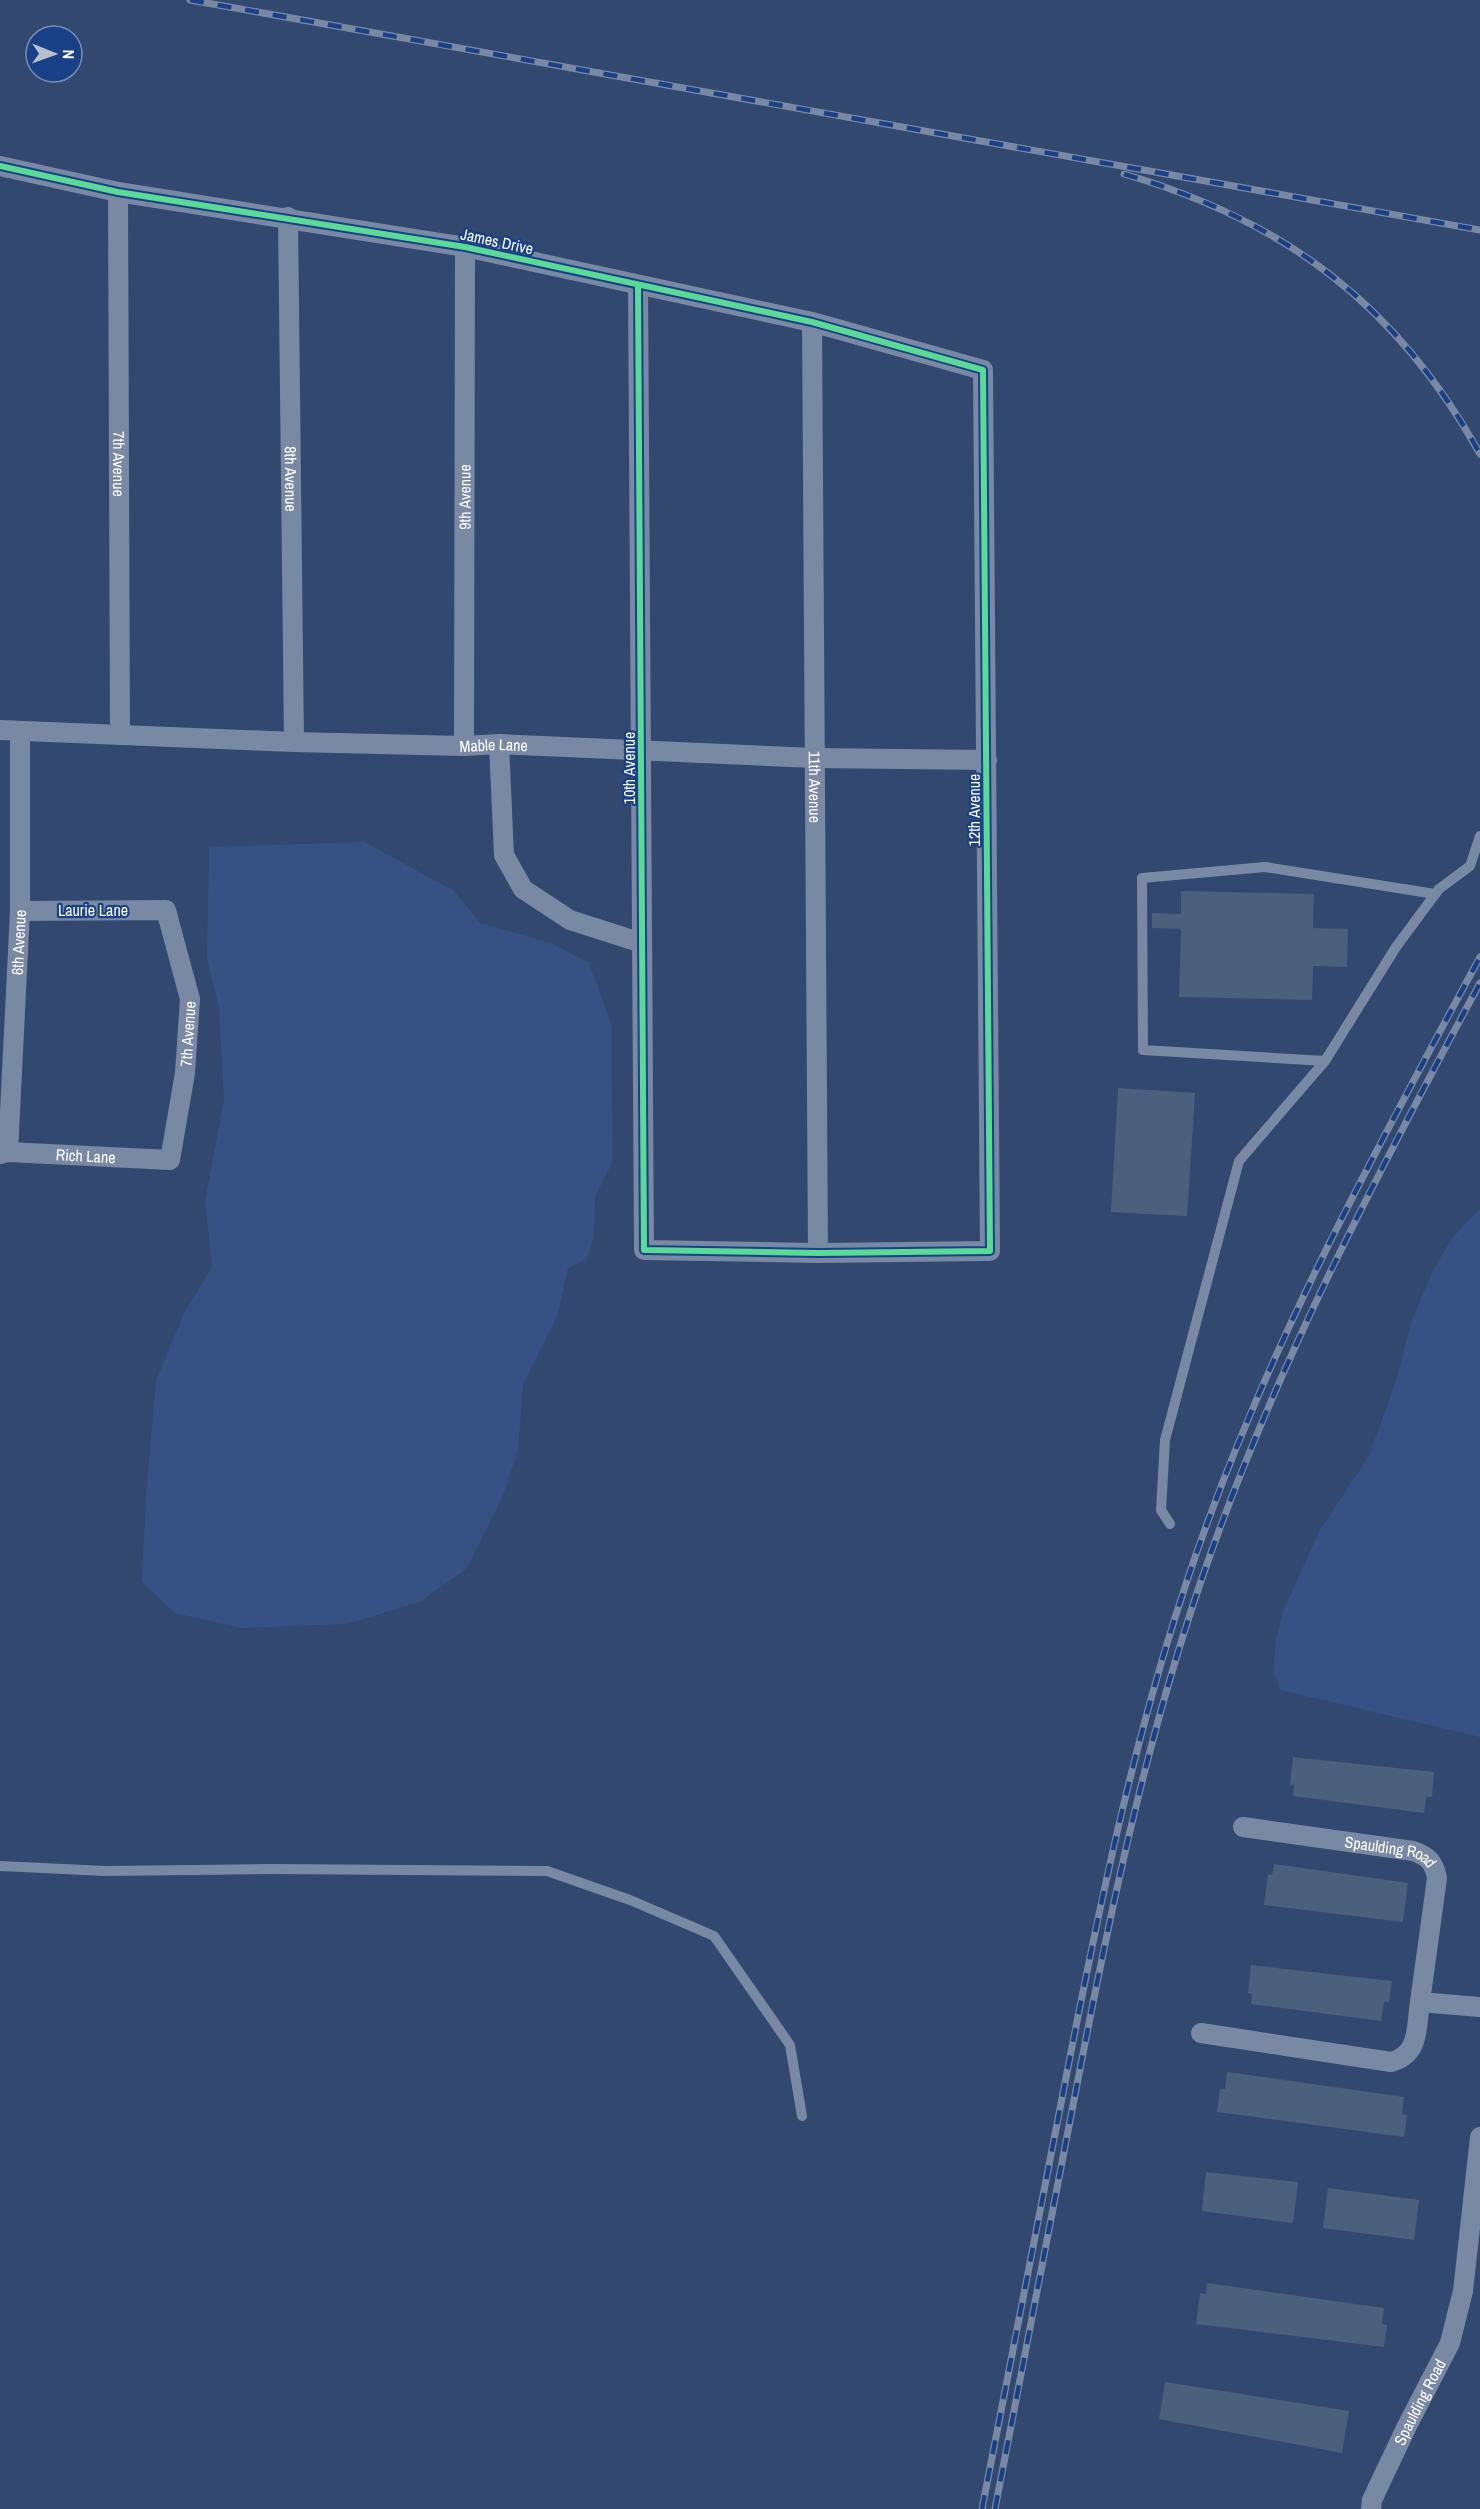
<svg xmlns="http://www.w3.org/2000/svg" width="1480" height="2509" font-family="'Archivo Narrow',sans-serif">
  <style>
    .water { fill: #365285 }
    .building { fill: #4c5f7d }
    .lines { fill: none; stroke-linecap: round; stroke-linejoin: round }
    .lane { stroke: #7989a4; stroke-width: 10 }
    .street { stroke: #7989a4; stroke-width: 20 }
    .rail-casing { stroke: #7a89a3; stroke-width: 7 }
    .rail { stroke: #1a4187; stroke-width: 4.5; stroke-dasharray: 14; stroke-linecap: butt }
    .cycleway-casing { stroke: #1a4187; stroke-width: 10 }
    .cycleway { stroke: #5adb95; stroke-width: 6 }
    .labels { text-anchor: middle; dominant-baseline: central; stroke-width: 4.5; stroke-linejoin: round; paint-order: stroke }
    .street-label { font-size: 16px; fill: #fff; stroke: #1a4187 }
  </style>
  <rect width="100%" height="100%" fill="#32486e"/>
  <path class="water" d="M 364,842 L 453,890 L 480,923 L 551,943 L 589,963 L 611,1024 L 613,1161 L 595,1197 L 594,1237 L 587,1259 L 568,1268 L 558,1314 L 523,1385 L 518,1450 L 502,1498 L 467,1568 L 420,1602 L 346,1624 L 241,1628 L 175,1613 L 142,1582 L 146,1495 L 156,1381 L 184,1313 L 212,1267 L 205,1201 L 224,1100 L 219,1007 L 207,959 L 209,847 Z
    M 1480,1209 L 1480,1737 L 1281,1690 L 1273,1672 L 1276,1640 L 1283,1611 L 1320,1530 L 1369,1456 L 1397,1378 L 1411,1323 L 1432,1272 L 1452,1238 Z"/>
  <path class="building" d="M 1181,891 L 1314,894 L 1313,928 L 1348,929 L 1347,967 L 1313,966 L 1312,1000 L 1179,997 L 1181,929 L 1152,928 L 1152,913 L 1181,914 Z
    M 1118,1088 L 1195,1093 L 1187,1216 L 1111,1212 Z
    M 1293,1757 L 1434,1772 L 1432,1797 L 1426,1797 L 1424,1813 L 1293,1796 L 1294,1785 L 1290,1785 Z
    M 1274,1864 L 1408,1883 L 1403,1922 L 1264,1905 L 1268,1874 L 1272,1875 Z
    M 1251,1965 L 1392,1981 L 1389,2002 L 1384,2002 L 1381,2021 L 1251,2004 L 1252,1994 L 1248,1993 Z
    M 1227,2072 L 1404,2097 L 1402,2114 L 1407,2115 L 1404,2137 L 1217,2112 L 1220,2089 L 1225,2089 Z
    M 1206,2172 L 1298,2182 L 1293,2223 L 1202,2211 Z
    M 1328,2188 L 1419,2200 L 1414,2240 L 1323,2228 Z
    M 1207,2283 L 1384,2308 L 1382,2324 L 1387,2325 L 1384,2347 L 1196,2324 L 1200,2293 L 1206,2294 Z
    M 1165,2382 L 1349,2411 L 1342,2453 L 1159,2419 Z"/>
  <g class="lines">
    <path class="lane" d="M 1325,1061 L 1143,1050 L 1142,878 L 1265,867 L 1435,894
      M 1170,1524 L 1161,1510 L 1165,1440 L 1239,1161 L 1325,1061 L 1396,947 L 1439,889 L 1470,866 L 1480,836
      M 0,1866 L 106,1871 L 270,1869 L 547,1871 L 630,1900 L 714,1936 L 790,2045 L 802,2116"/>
    <g class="street">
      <path d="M 0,166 L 118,192 L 465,247 L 812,322 L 983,370 L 990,1251 L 818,1253 L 644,1250 L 638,285"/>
      <path id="s1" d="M 118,192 L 120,735"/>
      <path id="s2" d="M 288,217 L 294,742"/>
      <path id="s3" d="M 812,322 L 818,1253"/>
      <path id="s4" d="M 0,730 L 294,742 L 464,746 L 499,744 L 814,758 L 987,760"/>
      <path d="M 499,744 L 504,855 L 523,889 L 570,920 L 642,943"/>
      <path id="s5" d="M 464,746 L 465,247"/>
      <path id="s6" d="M 8,1152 L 20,911 L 20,731"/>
      <path id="s7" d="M 0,1154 L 8,1152 L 170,1160 L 185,1073 L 190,999 L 166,910 L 20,911"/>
      <path id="s8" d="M 1243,1827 L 1413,1851 C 1428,1856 1434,1862 1437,1878 L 1420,2002 L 1480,2007"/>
      <path d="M 1201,2033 L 1391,2062 C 1420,2054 1416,2028 1420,2002"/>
      <path id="s9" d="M 1371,2509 L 1372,2500 L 1407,2426 L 1450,2343 L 1463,2291 L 1480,2137"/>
    </g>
    <g class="rail-casing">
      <path id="rail" d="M 190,0 L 1480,230
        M 1124,174 C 1286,221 1398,306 1480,454
        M 982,2509 C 1009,2369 1037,2228 1064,2088 C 1101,1896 1140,1705 1208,1521 C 1280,1324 1381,1141 1480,957
        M 995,2509 C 1022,2371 1048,2233 1075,2095 C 1108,1923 1143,1751 1200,1584 C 1272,1373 1375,1178 1480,983"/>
    </g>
    <use href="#rail" class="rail"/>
    <g class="cycleway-casing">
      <path id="cycleway" d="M 0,166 L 118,192 L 465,247 L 812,322 L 983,370 L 990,1251 L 818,1253 L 644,1250 L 638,285"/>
    </g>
    <use href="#cycleway" class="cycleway"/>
  </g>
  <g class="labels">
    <g class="street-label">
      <text transform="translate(497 241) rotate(12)">James Drive</text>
      <text stroke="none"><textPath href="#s1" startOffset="272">7th Avenue</textPath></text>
      <text stroke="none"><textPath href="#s2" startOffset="262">8th Avenue</textPath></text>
      <text stroke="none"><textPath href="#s5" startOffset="249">9th Avenue</textPath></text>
      <text stroke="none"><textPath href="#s4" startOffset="494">Mable Lane</textPath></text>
      <text transform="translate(629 768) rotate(-90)">10th Avenue</text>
      <text stroke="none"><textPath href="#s3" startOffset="465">11th Avenue</textPath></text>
      <text transform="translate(974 810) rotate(-90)">12th Avenue</text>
      <text x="93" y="910">Laurie Lane</text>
      <text stroke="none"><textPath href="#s6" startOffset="210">6th Avenue</textPath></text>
      <text stroke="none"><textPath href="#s7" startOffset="298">7th Avenue</textPath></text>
      <text stroke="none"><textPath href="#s7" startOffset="86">Rich Lane</textPath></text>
      <text stroke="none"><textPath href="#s8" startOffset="150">Spaulding Road</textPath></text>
      <text stroke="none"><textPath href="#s9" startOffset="118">Spaulding Road</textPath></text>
    </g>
  </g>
  <g transform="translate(54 54) rotate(91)"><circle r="28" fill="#1a4187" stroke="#768db7" stroke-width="1.5"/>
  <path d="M0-4.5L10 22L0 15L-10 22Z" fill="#b7bfcc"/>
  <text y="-9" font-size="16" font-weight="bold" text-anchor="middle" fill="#ffffff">N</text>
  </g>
</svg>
